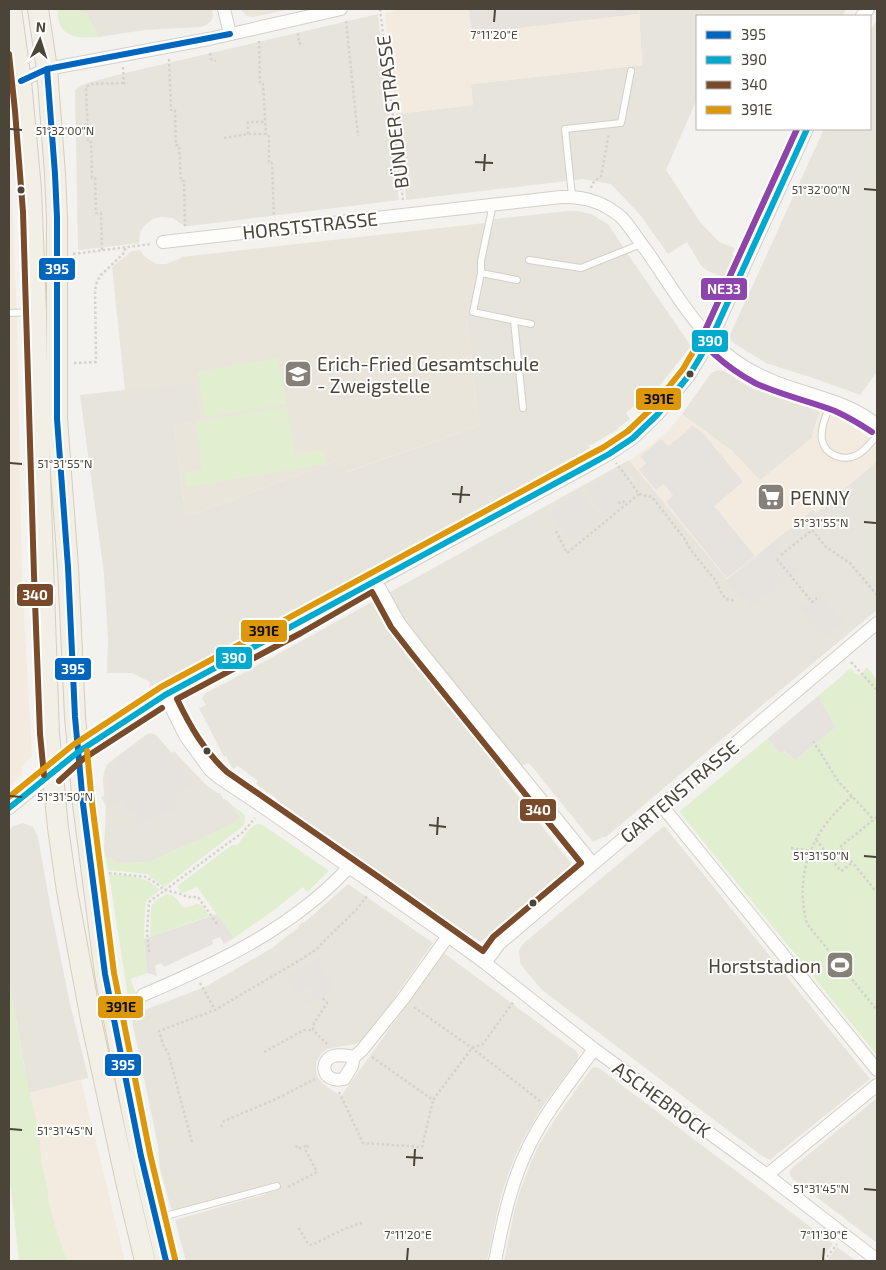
<svg xmlns="http://www.w3.org/2000/svg" width="886" height="1270" font-family="'Exo 2',sans-serif">
  <style>
    .residential { fill: #e7e4dc }
    .commercial { fill: #f3ebdf }
    .education { fill: #eae5da }
    .green { fill: #e1eecf }
    .parking { fill: #e6e3df }
    .lines { fill: none; stroke-linecap: round; stroke-linejoin: round }
    .service-casing { stroke: #d2d0cb; stroke-width: 8 }
    .minor-casing { stroke: #d2d0cb; stroke-width: 14 }
    .primary-casing { stroke: #d6cebb; stroke-width: 22 }
    .path { stroke: #d3d2cc; stroke-width: 2.5; stroke-dasharray: 2.5 2.5; stroke-linecap: butt }
    .service { stroke: #fdfdfc; stroke-width: 6 }
    .minor { stroke: #fdfdfc; stroke-width: 12 }
    .primary { stroke: #f2efe6; stroke-width: 20 }
    .bus-1-casing { stroke: #fff; stroke-width: 10 }
    .bus-2-casing { stroke: #fff; stroke-width: 10 }
    .bus-3-casing { stroke: #fff; stroke-width: 10 }
    .bus-4-casing { stroke: #fff; stroke-width: 10 }
    .bus-5-casing { stroke: #fff; stroke-width: 10 }
    .bus-1 { stroke: #0065bd; stroke-width: 6 }
    .bus-2 { stroke: #00a9ce; stroke-width: 6 }
    .bus-3 { stroke: #7a4b2a; stroke-width: 6 }
    .bus-4 { stroke: #dd9709; stroke-width: 6 }
    .bus-5 { stroke: #8e44ad; stroke-width: 6 }
    .ticks { fill: none; stroke: #4b4439; stroke-width: 2 }
    .bus-dot { fill: #4b4439; stroke: #fff; stroke-width: 2 }
    .labels { text-anchor: middle; dominant-baseline: central; stroke-width: 4; stroke-linejoin: round; paint-order: stroke }
    .street-label { font-size: 19px; fill: #4b4439; stroke: #fff }
    .poi-label { font-size: 19px; fill: #4b4439; stroke: #fff; text-anchor: start }
    .ticks-label { font-size: 12px; text-anchor: middle; fill: #4b4439; stroke: #fff; stroke-width: 4; stroke-linejoin: round; paint-order: stroke }
    .line-badge { stroke: #fff; stroke-width: 2 }
    .badge-label { font-size: 14px; text-anchor: middle; font-weight: bold; fill: #fff }
    .pale-badge-label { font-size: 14px; text-anchor: middle; font-weight: bold; fill: #111 }
  </style>
  <rect width="100%" height="100%" fill="#f4f2ee"/>
  <path class="residential" d="M 78,9 L 212,9 L 213,17 L 211,21 L 206,25 L 200,27 L 145,30 L 98,37 L 87,14 L 81,13 Z
    M 639,9 L 846,9 L 843,16 L 697,16 L 697,99 L 666,170 L 700,222 L 719,242 L 735,248 L 732,254 L 737,256 L 727,279 L 706,270 L 700,264 L 687,242 L 668,254 L 641,216 L 611,184 L 583,179 L 406,200 L 396,114 L 473,105 L 471,84 L 642,65 Z
    M 378,14 L 399,200 L 190,226 L 185,226 L 172,218 L 161,217 L 153,219 L 144,226 L 140,233 L 139,243 L 81,250 L 78,249 L 75,90 L 78,87 L 87,83 L 121,74 Z
    M 877,20 L 877,372 L 860,395 L 819,380 L 766,363 L 732,342 L 730,335 L 824,129 L 870,129 L 870,31 Z
    M 568,211 L 577,211 L 591,214 L 608,224 L 627,253 L 691,346 L 656,390 L 643,402 L 641,400 L 626,413 L 630,419 L 618,428 L 619,429 L 589,446 L 590,448 L 500,498 L 233,645 L 149,687 L 150,682 L 132,673 L 107,673 L 108,640 L 104,574 L 80,395 L 195,382 L 202,420 L 174,425 L 186,517 L 336,461 L 347,472 L 479,426 L 467,317 L 486,220 Z
    M 718,370 L 724,371 L 751,388 L 820,411 L 814,428 L 812,438 L 760,481 L 732,451 L 682,414 L 711,373 Z
    M 629,460 L 727,579 L 811,511 L 813,510 L 816,513 L 877,461 L 877,610 L 748,717 L 606,837 L 603,837 L 593,842 L 529,763 L 499,772 L 570,862 L 571,864 L 569,867 L 482,941 L 479,941 L 275,803 L 277,799 L 256,784 L 258,781 L 238,766 L 233,769 L 226,756 L 224,757 L 199,708 L 206,705 L 202,699 L 205,693 L 231,680 Z
    M 150,733 L 156,735 L 172,753 L 174,751 L 207,786 L 218,793 L 220,793 L 223,799 L 225,799 L 232,805 L 239,817 L 235,823 L 150,862 L 117,863 L 111,858 L 106,858 L 104,849 L 106,806 L 101,797 L 104,796 L 103,780 L 104,773 L 107,765 L 111,761 L 147,734 Z
    M 23,823 L 33,827 L 38,837 L 51,910 L 69,999 L 88,1076 L 88,1078 L 29,1093 L 9,980 L 9,830 L 13,826 Z
    M 664,826 L 870,1079 L 770,1160 L 762,1156 L 542,990 L 521,965 L 520,962 L 519,951 L 522,945 L 525,942 Z
    M 348,884 L 433,943 L 366,1038 L 355,1044 L 327,1049 L 322,1053 L 318,1058 L 316,1064 L 316,1071 L 317,1076 L 323,1084 L 341,1096 L 444,953 L 576,1051 L 578,1054 L 578,1059 L 542,1107 L 524,1138 L 515,1156 L 503,1189 L 498,1208 L 487,1261 L 186,1261 L 175,1220 L 266,1194 L 266,1185 L 172,1212 L 160,1169 L 158,1146 L 131,1015 L 205,987 L 272,948 L 299,927 L 298,926 L 303,922 L 304,923 Z
    M 594,1067 L 599,1068 L 833,1244 L 820,1261 L 504,1261 L 514,1213 L 519,1194 L 531,1162 L 539,1145 L 557,1116 L 591,1069 Z
    M 877,1098 L 877,1243 L 793,1179 L 790,1175 L 790,1171 L 792,1168 Z
    M 837,1247 L 856,1261 L 827,1261 Z"/>
  <path class="commercial" d="M 400,9 L 639,9 L 642,65 L 471,84 L 473,105 L 396,114 L 385,13 Z
    M 9,161 L 13,216 L 17,322 L 22,580 L 32,755 L 22,768 L 22,774 L 9,787 Z
    M 820,411 L 829,414 L 844,422 L 859,431 L 877,444 L 877,461 L 816,513 L 813,510 L 811,511 L 727,579 L 629,460 L 648,447 L 663,435 L 671,427 L 682,414 L 732,451 L 760,480 L 812,438 L 814,428 Z
    M 81,1080 L 125,1261 L 67,1261 L 58,1235 L 49,1203 L 48,1191 L 29,1093 Z"/>
  <path class="education" d="M 240,9 L 289,9 L 254,17 L 247,16 Z
    M 485,223 L 467,318 L 479,426 L 346,472 L 336,461 L 186,517 L 174,425 L 201,420 L 195,383 L 125,391 L 112,267 L 132,251 L 140,250 L 144,256 L 153,262 L 157,264 L 166,264 L 181,258 L 181,257 Z"/>
  <path class="green" d="M 57,9 L 78,9 L 81,13 L 87,14 L 98,37 C 86,38 66,39 60,25 C 58,21 58,14 57,9 Z
    M 278,358 L 287,404 L 205,417 L 197,372 Z
    M 287,407 L 295,454 L 324,450 L 326,464 L 187,487 L 184,473 L 202,470 L 195,422 Z
    M 867,667 L 877,680 L 877,1055 L 681,814 L 680,811 L 767,739 L 773,743 L 772,746 L 781,753 L 783,751 L 795,760 L 836,727 L 818,696 L 851,668 L 855,673 L 860,675 Z
    M 232,805 L 245,815 L 245,822 L 243,826 L 164,887 L 147,874 L 108,870 L 106,858 L 112,858 L 117,863 L 150,862 L 235,823 L 239,817 Z
    M 258,824 L 263,825 L 329,871 L 307,892 L 303,887 L 274,910 L 234,938 L 197,887 L 183,893 L 180,891 L 178,887 L 180,884 L 232,845 L 237,845 C 244,838 248,827 258,824 Z
    M 109,874 C 129,877 146,875 160,890 L 146,901 C 143,925 144,949 147,973 L 130,979 L 142,1007 L 132,1011 L 130,1010 Z
    M 166,894 C 178,895 177,902 184,908 L 197,904 L 202,905 L 209,916 L 150,937 L 151,907 L 155,901 Z
    M 9,980 L 24,1066 L 38,1129 L 42,1163 L 48,1191 L 49,1203 L 58,1235 L 67,1261 L 19,1261 L 9,1171 Z"/>
  <path class="parking" d="M 469,9 L 638,9 L 638,14 L 472,33 Z
    M 692,425 L 702,432 L 743,482 L 714,506 L 755,556 L 727,578 L 666,502 L 673,495 L 664,484 L 656,490 L 639,470 L 646,463 L 640,456 L 649,449 L 661,439 L 668,446 L 686,432 Z
    M 615,469 L 636,496 L 607,518 L 586,490 Z
    M 579,491 L 601,519 L 570,542 L 548,513 Z
    M 775,542 L 799,570 L 750,609 L 727,581 Z
    M 819,591 L 845,622 L 825,639 L 799,608 Z
    M 818,696 L 836,727 L 795,760 L 784,751 L 781,753 L 772,746 L 773,743 L 767,739 Z
    M 151,735 L 156,737 L 196,787 L 174,795 L 178,807 L 139,825 L 134,811 L 125,812 L 121,801 L 107,803 L 107,789 L 110,773 L 120,756 Z
    M 217,914 L 234,938 L 224,944 L 220,937 L 212,940 L 213,944 L 164,967 L 161,963 L 155,966 L 157,976 L 147,973 L 144,939 Z
    M 318,958 L 336,990 L 304,1007 L 302,1002 L 314,996 L 313,991 L 309,989 L 298,995 L 287,976 Z"/>
  <g class="lines">
    <g class="service-casing">
      <path id="service" d="M 572,196 L 565,129 L 621,123 L 631,71
        M 493,204 L 481,261 L 481,273 L 473,312 L 531,324
        M 529,260 L 581,268 L 641,244
        M 481,273 L 517,280
        M 9,313 L 32,312
        M 514,321 L 523,408
        M 832,401 C 827,413 820,427 822,440 C 825,455 843,462 857,455 C 865,451 871,442 877,436
        M 158,1218 L 277,1186"/>
    </g>
    <g class="minor-casing">
      <path id="minor" d="M 224,9 L 230,34
        M 862,16 L 868,9
        M 9,86 L 47,69 L 209,39 L 341,9
        M 163,242 L 561,197 C 583,196 604,202 621,217 C 631,227 637,239 646,250 C 667,280 686,313 711,339 C 726,356 745,369 766,378 C 803,395 846,399 877,425
        M 375,580 L 399,623 L 419,649 L 593,864
        M 165,695 L 186,737 L 210,770 L 221,779 L 263,807 L 448,936 L 485,963 L 594,1049 L 767,1175 L 877,1260
        M 662,806 L 877,1070
        M 9,808 L 78,752 L 100,737 L 165,695 L 591,464 L 609,454 L 633,438 L 657,415 L 690,374 L 711,339 L 807,129
        M 485,963 L 499,944 L 877,623
        M 143,995 C 218,963 293,928 349,867
        M 354,1057 C 348,1056 341,1054 334,1056 C 319,1059 321,1084 344,1079 L 352,1066 L 354,1057 L 362,1050 L 403,999 L 448,936
        M 767,1175 L 877,1085
        M 495,1261 C 503,1221 511,1181 530,1144 C 547,1110 572,1080 594,1049"/>
    </g>
    <g class="primary-casing">
      <path id="primary" d="M 11,9 L 21,81 L 31,189 L 36,312 L 38,418 L 49,734 L 58,828 L 67,891 L 91,1020 L 127,1186 L 145,1261
        M 38,9 L 47,69 L 55,174 L 57,218 L 57,419 L 68,567 L 75,717 L 83,804 L 105,974 L 141,1156 L 166,1261"/>
    </g>
    <path class="path" d="M 380,9 L 403,201
      M 346,21 L 358,136
      M 298,33 L 299,43 L 304,44
      M 259,41 L 260,84 L 263,84 L 266,134 L 269,134 L 269,163 L 272,163 L 274,217
      M 210,53 L 211,59 L 216,61
      M 169,59 L 171,110 L 175,110 L 176,145 L 179,145 L 181,181 L 184,181 L 185,228
      M 123,67 L 124,83 L 128,84
      M 248,134 L 248,122 L 265,122
      M 224,138 L 248,134 L 265,134
      M 591,188 L 592,184 L 601,176 L 609,133
      M 102,250 L 101,213 L 96,213 L 95,178 L 92,178 L 91,142 L 88,142 L 86,87 L 91,84 L 124,83
      M 73,254 L 151,244
      M 74,363 L 96,362 L 95,290 L 97,281 L 101,275 L 125,252 L 125,247
      M 639,494 L 652,497 L 684,538 L 690,549 L 715,580 L 721,592 L 726,599 L 735,601
      M 618,503 L 623,501 L 626,505
      M 556,531 L 567,553 L 639,494 L 616,463
      M 781,555 L 812,530 L 826,547 L 850,563 L 877,595
      M 777,559 L 812,602 L 817,598
      M 851,662 L 877,690
      M 813,741 L 838,781 L 874,820
      M 852,796 C 842,806 831,816 823,828 C 803,857 798,890 807,924 L 877,1010
      M 877,817 L 840,847 L 874,889 L 877,886
      M 816,840 L 841,871 L 852,863
      M 791,848 L 811,851
      M 109,873 L 146,877 L 156,883 L 164,890 L 178,893 L 188,897 L 198,897 L 217,924
      M 149,952 L 147,933 L 149,902 L 243,832 L 255,818
      M 200,983 L 215,1010
      M 323,998 L 327,1003 L 314,1023 L 313,1030 L 327,1044
      M 414,1007 L 472,1048 L 540,1101
      M 129,1013 L 143,1009
      M 264,1052 L 304,1030 L 313,1030
      M 372,1057 L 433,1100 L 472,1048 L 483,1044 L 514,1001
      M 339,1092 L 363,1143 L 422,1147 L 433,1100
      M 221,1127 L 224,1121 L 276,1099 L 315,1079
      M 192,1142 L 168,1052 L 164,1047 L 159,1031 L 215,1010 L 300,960 L 317,949 L 324,941 L 356,910 L 367,896
      M 288,1187 L 317,1172 L 306,1151 L 308,1145 L 298,1149 L 295,1143
      M 299,1228 L 308,1244 L 312,1245 L 344,1229 L 364,1222
      M 824,1261 L 837,1244"/>
    <use href="#service" class="service"/>
    <use href="#minor" class="minor"/>
    <use href="#primary" class="primary"/>
    <g class="bus-1-casing">
      <path id="bus-1" d="M 47,69 L 55,174 L 57,218 L 57,419 L 68,567 L 75,717 L 83,804 L 105,974 L 141,1156 L 166,1261
        M 21,81 L 47,69 L 230,34"/>
    </g>
    <g class="bus-2-casing">
      <path id="bus-2" d="M 9,808 L 78,752 L 165,695 L 591,464 L 609,454 L 633,438 L 657,415 L 690,374 L 711,339 L 807,129"/>
    </g>
    <g class="bus-3-casing">
      <path id="bus-3" d="M 9,54 L 15,111 L 23,212 L 34,575 L 40,734 L 44,775
        M 372,592 L 391,627 L 412,654 L 581,863 L 493,937 L 483,951 L 380,878 L 227,772 C 204,751 190,726 177,699 L 301,633 Z
        M 59,781 L 83,759 L 162,708"/>
    </g>
    <g class="bus-4-casing">
      <path id="bus-4" d="M 87,751 L 92,803 L 114,973 L 150,1154 L 175,1259
        M 9,797 L 73,745 L 161,687 L 587,456 L 604,447 L 628,431 L 651,409 L 683,369 L 703,335 L 797,129"/>
    </g>
    <g class="bus-5-casing">
      <path id="bus-5" d="M 797,129 L 703,335 C 701,344 708,348 714,354 C 726,365 740,375 755,383 C 780,395 809,401 835,411 C 848,417 860,424 872,432"/>
    </g>
    <use href="#bus-1" class="bus-1"/>
    <use href="#bus-2" class="bus-2"/>
    <use href="#bus-3" class="bus-3"/>
    <use href="#bus-4" class="bus-4"/>
    <use href="#bus-5" class="bus-5"/>
  </g>
  <path class="ticks" d="M 494,22 L 495,10M 10,129 L 22,130M 475,162 L 493,163M 484,171 L 485,154M 864,189 L 876,190M 10,463 L 22,464M 452,494 L 470,495M 460,503 L 462,486M 864,522 L 876,523M 10,796 L 22,797M 429,825 L 446,827M 437,835 L 438,817M 864,856 L 876,857M 10,1129 L 22,1130M 406,1157 L 423,1158M 414,1166 L 415,1149M 864,1189 L 876,1190M 407,1260 L 408,1248M 823,1260 L 824,1248"/>
  <defs>
    <g id="school-square" transform="scale(1.4375)"><rect x="-9" y="-9" width="18" height="18" rx="4" fill="#868178" stroke="#fff"/><path d="M0-5L7-2L0 1L-7-2ZM-4 1L0 2.5L4 1V4Q0 6-4 4Z" fill="#fff"/></g>
    <g id="supermarket-square" transform="scale(1.4375)"><rect x="-9" y="-9" width="18" height="18" rx="4" fill="#868178" stroke="#fff"/><path d="M-6-5.5h2.5l.6 2H6L4.5 2H-2.5L-4.4-4H-6ZM-1.5 3.2a1.3 1.3 0 1 0 .1 0ZM3 3.2a1.3 1.3 0 1 0 .1 0Z" fill="#fff"/></g>
    <g id="stadium-square" transform="scale(1.4375)"><rect x="-9" y="-9" width="18" height="18" rx="4" fill="#868178" stroke="#fff"/><path d="M0-5a6.5 5 0 1 0 0 10a6.5 5 0 1 0 0-10ZM-3.5-1.8h7v3.6h-7Z" fill="#fff"/></g>
  </defs>
  <g fill-rule="evenodd">
    <use href="#school-square" x="298" y="374"/>
    <use href="#supermarket-square" x="771" y="497"/>
    <use href="#stadium-square" x="840" y="965"/>
  </g>
  <g class="bus-dot">
    <circle cx="21" cy="190" r="4.5"/>
    <circle cx="690" cy="374" r="4.5"/>
    <circle cx="207" cy="751" r="4.5"/>
    <circle cx="533" cy="903" r="4.5"/>
  </g>
  <g class="labels">
    <g class="street-label">
      <text transform="translate(392 112) rotate(-97)">BÜNDER STRASSE</text>
      <text transform="translate(310 225) rotate(-6)">HORSTSTRASSE</text>
      <text transform="translate(679 791) rotate(-40)">GARTENSTRASSE</text>
      <text transform="translate(662 1099) rotate(36)">ASCHEBROCK</text>
    </g>
    <g class="poi-label">
      <text x="317" y="363">Erich-Fried Gesamtschule<tspan x="317" dy="22">- Zweigstelle</tspan></text>
      <text x="790" y="497">PENNY</text>
      <text x="821" y="965" text-anchor="end">Horststadion</text>
    </g>
  </g>
  <g class="ticks-label">
    <text x="494" y="39">7°11'20"E</text>
    <text x="65" y="135">51°32'00"N</text>
    <text x="821" y="194">51°32'00"N</text>
    <text x="65" y="468">51°31'55"N</text>
    <text x="821" y="527">51°31'55"N</text>
    <text x="65" y="801">51°31'50"N</text>
    <text x="821" y="860">51°31'50"N</text>
    <text x="65" y="1135">51°31'45"N</text>
    <text x="821" y="1193">51°31'45"N</text>
    <text x="408" y="1239">7°11'20"E</text>
    <text x="824" y="1239">7°11'30"E</text>
  </g>
  <g class="line-badge">
    <rect x="38" y="257" width="38" height="24" rx="5" fill="#0065bd"/>
    <rect x="700" y="277" width="48" height="24" rx="5" fill="#8e44ad"/>
    <rect x="691" y="329" width="38" height="24" rx="5" fill="#00a9ce"/>
    <rect x="635" y="387" width="47" height="24" rx="5" fill="#dd9709"/>
    <rect x="16" y="583" width="38" height="24" rx="5" fill="#7a4b2a"/>
    <rect x="240" y="619" width="48" height="24" rx="5" fill="#dd9709"/>
    <rect x="215" y="646" width="38" height="24" rx="5" fill="#00a9ce"/>
    <rect x="54" y="657" width="38" height="24" rx="5" fill="#0065bd"/>
    <rect x="519" y="798" width="38" height="24" rx="5" fill="#7a4b2a"/>
    <rect x="97" y="995" width="47" height="24" rx="5" fill="#dd9709"/>
    <rect x="104" y="1053" width="38" height="24" rx="5" fill="#0065bd"/>
  </g>
  <g class="badge-label">
    <text x="57" y="274">395</text>
    <text x="724" y="294">NE33</text>
    <text x="710" y="346">390</text>
    <text x="35" y="600">340</text>
    <text x="234" y="663">390</text>
    <text x="73" y="674">395</text>
    <text x="538" y="815">340</text>
    <text x="123" y="1070">395</text>
  </g>
  <g class="pale-badge-label">
    <text x="659" y="404">391E</text>
    <text x="264" y="636">391E</text>
    <text x="121" y="1012">391E</text>
  </g>
  <rect width="886" height="1270" fill="none" stroke="#4b4439" stroke-width="20"/>
  <rect x="696" y="15" width="175" height="115" fill="#ffffff" stroke="#b7b4b0"/>
  <rect x="706" y="31" width="25" height="8" fill="#0065bd" stroke="#b7b4b0"/>
  <text x="741" y="40" font-size="15" fill="#4b4439">395</text>
  <rect x="706" y="56" width="25" height="8" fill="#00a9ce" stroke="#b7b4b0"/>
  <text x="741" y="65" font-size="15" fill="#4b4439">390</text>
  <rect x="706" y="81" width="25" height="8" fill="#7a4b2a" stroke="#b7b4b0"/>
  <text x="741" y="90" font-size="15" fill="#4b4439">340</text>
  <rect x="706" y="106" width="25" height="8" fill="#dd9709" stroke="#b7b4b0"/>
  <text x="741" y="115" font-size="15" fill="#4b4439">391E</text>
  <g transform="translate(40 40) rotate(4)" stroke="#ffffff" stroke-width="4" paint-order="stroke">
  <path d="M0-4L9 19L0 12L-9 19Z" fill="#4b4439"/>
  <text y="-8" font-size="14" font-weight="bold" text-anchor="middle" fill="#4b4439">N</text>
  </g>
</svg>
